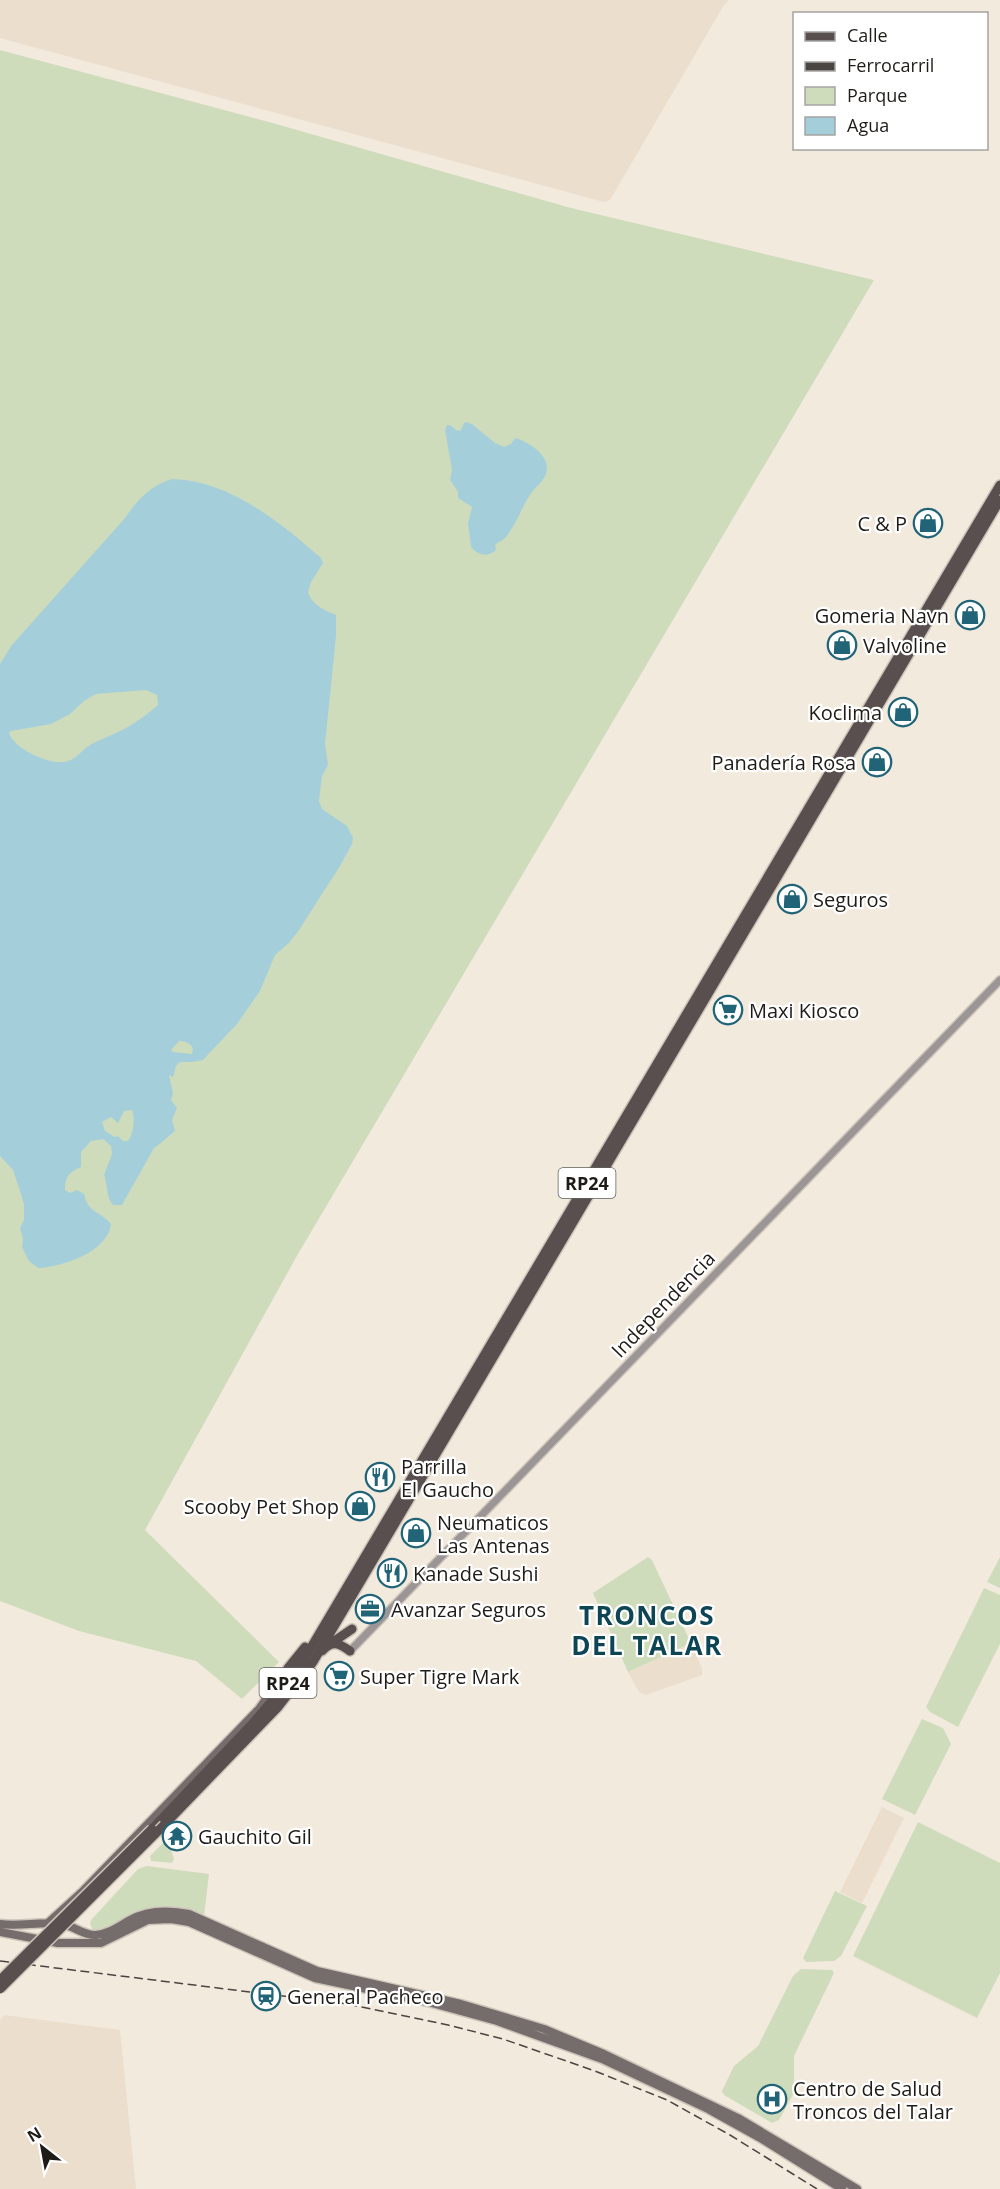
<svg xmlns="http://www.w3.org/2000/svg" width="1000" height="2189" font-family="'Open Sans',sans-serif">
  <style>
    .built { fill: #ebdecc }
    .green { fill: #cfdcbc }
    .water { fill: #a4cfda; fill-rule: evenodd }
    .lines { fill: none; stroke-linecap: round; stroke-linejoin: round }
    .tertiary-casing { stroke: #cdc5ba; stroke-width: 10 }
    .secondary-casing { stroke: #cdc5ba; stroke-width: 11 }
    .primary-casing { stroke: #cdc5ba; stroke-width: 12 }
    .tertiary { stroke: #9c9595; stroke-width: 7 }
    .secondary { stroke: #756c6c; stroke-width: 8 }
    .primary { stroke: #5a4f4f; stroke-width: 9 }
    .rail { stroke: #4a4540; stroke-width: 1.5; stroke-dasharray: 9 4.5; stroke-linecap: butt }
    .primary-bridge-casing { stroke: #cdc5ba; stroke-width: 12; stroke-linecap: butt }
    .primary-bridge { stroke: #5a4f4f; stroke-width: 9 }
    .labels { text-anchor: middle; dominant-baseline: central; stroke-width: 4.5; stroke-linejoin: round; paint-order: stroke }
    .shield { fill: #fff; stroke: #62605d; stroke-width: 1.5 }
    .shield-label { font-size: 18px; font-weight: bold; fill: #1f1c18 }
    .poi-label { font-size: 20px; fill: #1f1c18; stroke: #fff; text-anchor: start }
    .street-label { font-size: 20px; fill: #1f1c18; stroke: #fff }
    .district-label { font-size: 26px; font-weight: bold; letter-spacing: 1.5px; fill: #0e4554; stroke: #fff }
  </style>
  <rect width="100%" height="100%" fill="#f3eade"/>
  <path class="built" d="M 0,0 L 729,0 L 724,5 L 610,200 L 604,202 L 0,38 Z
    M 691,1643 L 702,1668 L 702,1675 L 646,1695 L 639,1692 L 628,1672 Z
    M 882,1807 L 904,1818 L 862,1903 L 840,1892 Z
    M 4,2015 L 120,2030 L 136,2189 L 0,2189 L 0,2020 Z"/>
  <path class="green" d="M 0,50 L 269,122 L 571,208 L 874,280 L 298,1254 L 145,1530 L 279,1662 L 242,1699 L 196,1661 L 79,1631 L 0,1601 Z
    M 648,1557 L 652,1560 L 691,1643 L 628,1672 L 593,1593 Z
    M 1000,1557 L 1000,1588 L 987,1582 Z
    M 984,1588 L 1000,1595 L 1000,1644 L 958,1727 L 930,1712 L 926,1707 Z
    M 922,1719 L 943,1728 L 951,1744 L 915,1815 L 882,1799 Z
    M 918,1822 L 1000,1863 L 1000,1973 L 977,2018 L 853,1956 Z
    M 164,1842 L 169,1844 L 174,1859 L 172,1863 L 151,1861 L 150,1856 Z
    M 147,1866 L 209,1874 L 204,1916 L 190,1912 L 112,1926 L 102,1930 L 93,1930 L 90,1924 L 91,1920 L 138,1869 Z
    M 835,1891 L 867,1906 L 841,1956 L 834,1961 L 806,1962 L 803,1958 Z
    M 801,1969 L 832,1970 L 834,1973 L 794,2056 L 794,2093 L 779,2120 L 772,2123 L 724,2095 L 722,2091 L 734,2066 L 758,2046 L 793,1976 Z"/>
  <path class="water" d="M 465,422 L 472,424 L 495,443 L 504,447 L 511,444 L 515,438 C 527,441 548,454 547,469 C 546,479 538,485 532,492 C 522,506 517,523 506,537 C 503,541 499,541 495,545 L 496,550 C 487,558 478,555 471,547 L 468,523 L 472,507 L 458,498 L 458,492 L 450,480 L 452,470 L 445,430 L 447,425 L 450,425 L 456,430 L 460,431 Z
    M 172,479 C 229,480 281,523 321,558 L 323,563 L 311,582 L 308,592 C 312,605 324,610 336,615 L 336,636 L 325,744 L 328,765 L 322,776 L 319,801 L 322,809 L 347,826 L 353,838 L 352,844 L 340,866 L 299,930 L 289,943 L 275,955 L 260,991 L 237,1024 L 203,1060 L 192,1062 L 180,1062 L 176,1066 L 173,1077 L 169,1075 L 173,1093 L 171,1100 L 177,1108 L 172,1120 L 175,1131 C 167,1137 162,1143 154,1148 L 122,1205 L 113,1205 C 106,1198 108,1185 104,1175 L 112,1154 L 111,1146 L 103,1139 L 91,1141 L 81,1152 L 81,1167 C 69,1172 65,1177 65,1190 L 70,1193 L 77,1190 L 84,1194 C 88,1213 100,1211 111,1224 C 108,1252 62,1267 38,1268 L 29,1261 L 22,1247 L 23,1239 L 20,1228 L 24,1220 L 24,1204 L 20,1191 L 13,1170 L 0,1156 L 0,664 L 11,646 L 125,518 C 138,499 150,486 172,479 ZM 146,690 L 157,695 L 158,705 C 149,713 131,726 120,731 C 110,736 100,739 90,745 C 82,750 77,758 68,761 C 52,767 14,749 9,733 L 11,731 L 51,724 L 70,714 L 84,701 L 96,694 ZM 179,1041 C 186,1041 189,1043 193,1048 L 192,1054 L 173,1052 L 171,1050 ZM 132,1110 C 135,1119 134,1133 128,1141 L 123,1141 L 118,1136 L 115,1137 L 105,1131 L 102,1122 L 111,1117 L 118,1123 L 124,1111 Z"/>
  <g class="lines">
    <g class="tertiary-casing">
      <path id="tertiary" d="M 350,1651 L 1000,980"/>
    </g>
    <g class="secondary-casing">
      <path id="secondary" d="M 48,1923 L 82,1892 L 259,1709 L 288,1668
        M 0,1924 C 21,1927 40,1921 61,1924 C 73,1925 84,1936 96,1935 C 109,1934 119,1926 130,1920 C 148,1910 169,1910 189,1914 L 317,1971 L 461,2004 L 544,2029 L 604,2054 L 738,2118 L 857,2189
        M 0,1932 L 58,1943 L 101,1943 L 148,1920 L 171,1919 L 189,1922 L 315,1978 L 428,2002 L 497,2021 L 602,2059 L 708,2109 L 762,2139 L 842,2189"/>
    </g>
    <g class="primary-casing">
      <path id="primary" d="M 330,1644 L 352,1629
        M 322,1651 C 332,1640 339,1643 350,1651
        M 288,1668 L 305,1647
        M 164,1825 L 278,1707 L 313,1662 L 1000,500
        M 152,1829 L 253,1723 L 296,1673 L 1000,485"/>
    </g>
    <use href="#tertiary" class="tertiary"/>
    <use href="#secondary" class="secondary"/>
    <use href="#primary" class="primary"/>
    <path class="rail" d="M 0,1961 L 347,2004 L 448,2025 L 503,2039 L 595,2071 L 667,2100 L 730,2135 L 817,2189"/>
    <g class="primary-bridge-casing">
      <path id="primary-bridge" d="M 0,1980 L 152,1829
        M 0,1989 L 164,1825"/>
    </g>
    <use href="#primary-bridge" class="primary-bridge"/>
  </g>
  <defs>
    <g id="shop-ring" transform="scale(1.5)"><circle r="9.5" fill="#fff" stroke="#226477" stroke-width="1.5"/><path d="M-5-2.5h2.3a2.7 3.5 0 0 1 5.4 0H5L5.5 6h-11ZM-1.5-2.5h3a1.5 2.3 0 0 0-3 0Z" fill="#226477"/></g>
    <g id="supermarket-ring" transform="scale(1.5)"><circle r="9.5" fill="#fff" stroke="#226477" stroke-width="1.5"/><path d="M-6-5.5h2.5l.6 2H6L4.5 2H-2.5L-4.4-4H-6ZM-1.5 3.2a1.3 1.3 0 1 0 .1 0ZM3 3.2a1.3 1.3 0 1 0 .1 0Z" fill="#226477"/></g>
    <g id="restaurant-ring" transform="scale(1.5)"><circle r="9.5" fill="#fff" stroke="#226477" stroke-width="1.5"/><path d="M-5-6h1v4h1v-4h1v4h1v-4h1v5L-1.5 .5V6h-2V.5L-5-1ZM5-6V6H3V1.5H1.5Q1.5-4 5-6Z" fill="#226477"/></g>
    <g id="office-ring" transform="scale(1.5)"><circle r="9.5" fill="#fff" stroke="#226477" stroke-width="1.5"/><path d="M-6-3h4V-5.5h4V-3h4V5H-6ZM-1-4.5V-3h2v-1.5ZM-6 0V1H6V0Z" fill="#226477"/></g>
    <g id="temple-ring" transform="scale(1.5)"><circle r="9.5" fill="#fff" stroke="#226477" stroke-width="1.5"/><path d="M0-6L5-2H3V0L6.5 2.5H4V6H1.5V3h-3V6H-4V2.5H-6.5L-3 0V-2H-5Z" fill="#226477"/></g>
    <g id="station-ring" transform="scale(1.5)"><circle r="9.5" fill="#fff" stroke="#226477" stroke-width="1.5"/><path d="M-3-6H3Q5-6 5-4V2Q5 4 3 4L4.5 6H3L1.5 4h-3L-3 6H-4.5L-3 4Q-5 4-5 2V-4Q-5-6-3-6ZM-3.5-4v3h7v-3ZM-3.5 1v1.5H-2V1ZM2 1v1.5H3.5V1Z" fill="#226477"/></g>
    <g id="hospital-ring" transform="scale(1.5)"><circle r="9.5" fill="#fff" stroke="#226477" stroke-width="1.5"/><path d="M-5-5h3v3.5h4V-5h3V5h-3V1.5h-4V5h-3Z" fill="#226477"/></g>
  </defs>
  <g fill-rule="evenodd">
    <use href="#shop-ring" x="928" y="523"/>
    <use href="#shop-ring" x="970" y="615"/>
    <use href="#shop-ring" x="842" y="645"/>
    <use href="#shop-ring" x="903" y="712"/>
    <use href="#shop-ring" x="877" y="762"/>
    <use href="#shop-ring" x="792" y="899"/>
    <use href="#supermarket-ring" x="728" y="1010"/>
    <use href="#restaurant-ring" x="380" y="1477"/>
    <use href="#shop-ring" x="360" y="1506"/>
    <use href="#shop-ring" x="416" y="1533"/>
    <use href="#restaurant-ring" x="392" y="1573"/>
    <use href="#office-ring" x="370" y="1609"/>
    <use href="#supermarket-ring" x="339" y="1676"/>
    <use href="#temple-ring" x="177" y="1836"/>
    <use href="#station-ring" x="266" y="1996"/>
    <use href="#hospital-ring" x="772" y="2099"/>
  </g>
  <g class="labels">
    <g class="shield">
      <rect x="558.5" y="1168" width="57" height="30" rx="4.5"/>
      <rect x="259.5" y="1668" width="57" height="30" rx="4.5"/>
    </g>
    <g class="shield-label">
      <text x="587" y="1183">RP24</text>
      <text x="288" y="1683">RP24</text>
    </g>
    <g class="poi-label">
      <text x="907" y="523" text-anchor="end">C &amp; P</text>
      <text x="949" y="615" text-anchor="end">Gomeria Navn</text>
      <text x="863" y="645">Valvoline</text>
      <text x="882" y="712" text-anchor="end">Koclima</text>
      <text x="856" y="762" text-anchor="end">Panadería Rosa</text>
      <text x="813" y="899">Seguros</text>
      <text x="749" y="1010">Maxi Kiosco</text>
      <text x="401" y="1466">Parrilla<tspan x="401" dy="23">El Gaucho</tspan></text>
      <text x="339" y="1506" text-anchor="end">Scooby Pet Shop</text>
      <text x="437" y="1522">Neumaticos<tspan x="437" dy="23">Las Antenas</tspan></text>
      <text x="413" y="1573">Kanade Sushi</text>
      <text x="391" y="1609">Avanzar Seguros</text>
      <text x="360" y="1676">Super Tigre Mark</text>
      <text x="198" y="1836">Gauchito Gil</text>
      <text x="287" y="1996">General Pacheco</text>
      <text x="793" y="2088">Centro de Salud<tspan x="793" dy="23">Troncos del Talar</tspan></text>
    </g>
    <g class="street-label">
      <text transform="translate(663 1304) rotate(-46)">Independencia</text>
    </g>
    <g class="district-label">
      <text x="647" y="1615">TRONCOS<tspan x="647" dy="30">DEL TALAR</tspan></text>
    </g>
  </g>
  <rect x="793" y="12" width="195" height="138" fill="#ffffff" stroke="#a5a4a3" stroke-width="1.5"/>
  <rect x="805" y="32" width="30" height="9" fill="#5a4f4f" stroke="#a5a4a3" stroke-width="1.5"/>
  <text x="847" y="42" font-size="18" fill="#1f1c18">Calle</text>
  <rect x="805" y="62" width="30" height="9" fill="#4a4540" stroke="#a5a4a3" stroke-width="1.5"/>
  <text x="847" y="72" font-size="18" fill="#1f1c18">Ferrocarril</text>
  <rect x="805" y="87" width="30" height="18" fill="#cfdcbc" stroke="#a5a4a3" stroke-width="1.5"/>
  <text x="847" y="102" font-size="18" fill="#1f1c18">Parque</text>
  <rect x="805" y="117" width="30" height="18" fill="#a4cfda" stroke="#a5a4a3" stroke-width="1.5"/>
  <text x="847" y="132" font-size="18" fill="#1f1c18">Agua</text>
  <g transform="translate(42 2147) rotate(329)" stroke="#ffffff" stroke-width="4.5" paint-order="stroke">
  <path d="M0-4.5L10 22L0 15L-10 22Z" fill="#1f1c18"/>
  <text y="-9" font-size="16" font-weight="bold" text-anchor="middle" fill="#1f1c18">N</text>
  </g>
</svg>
